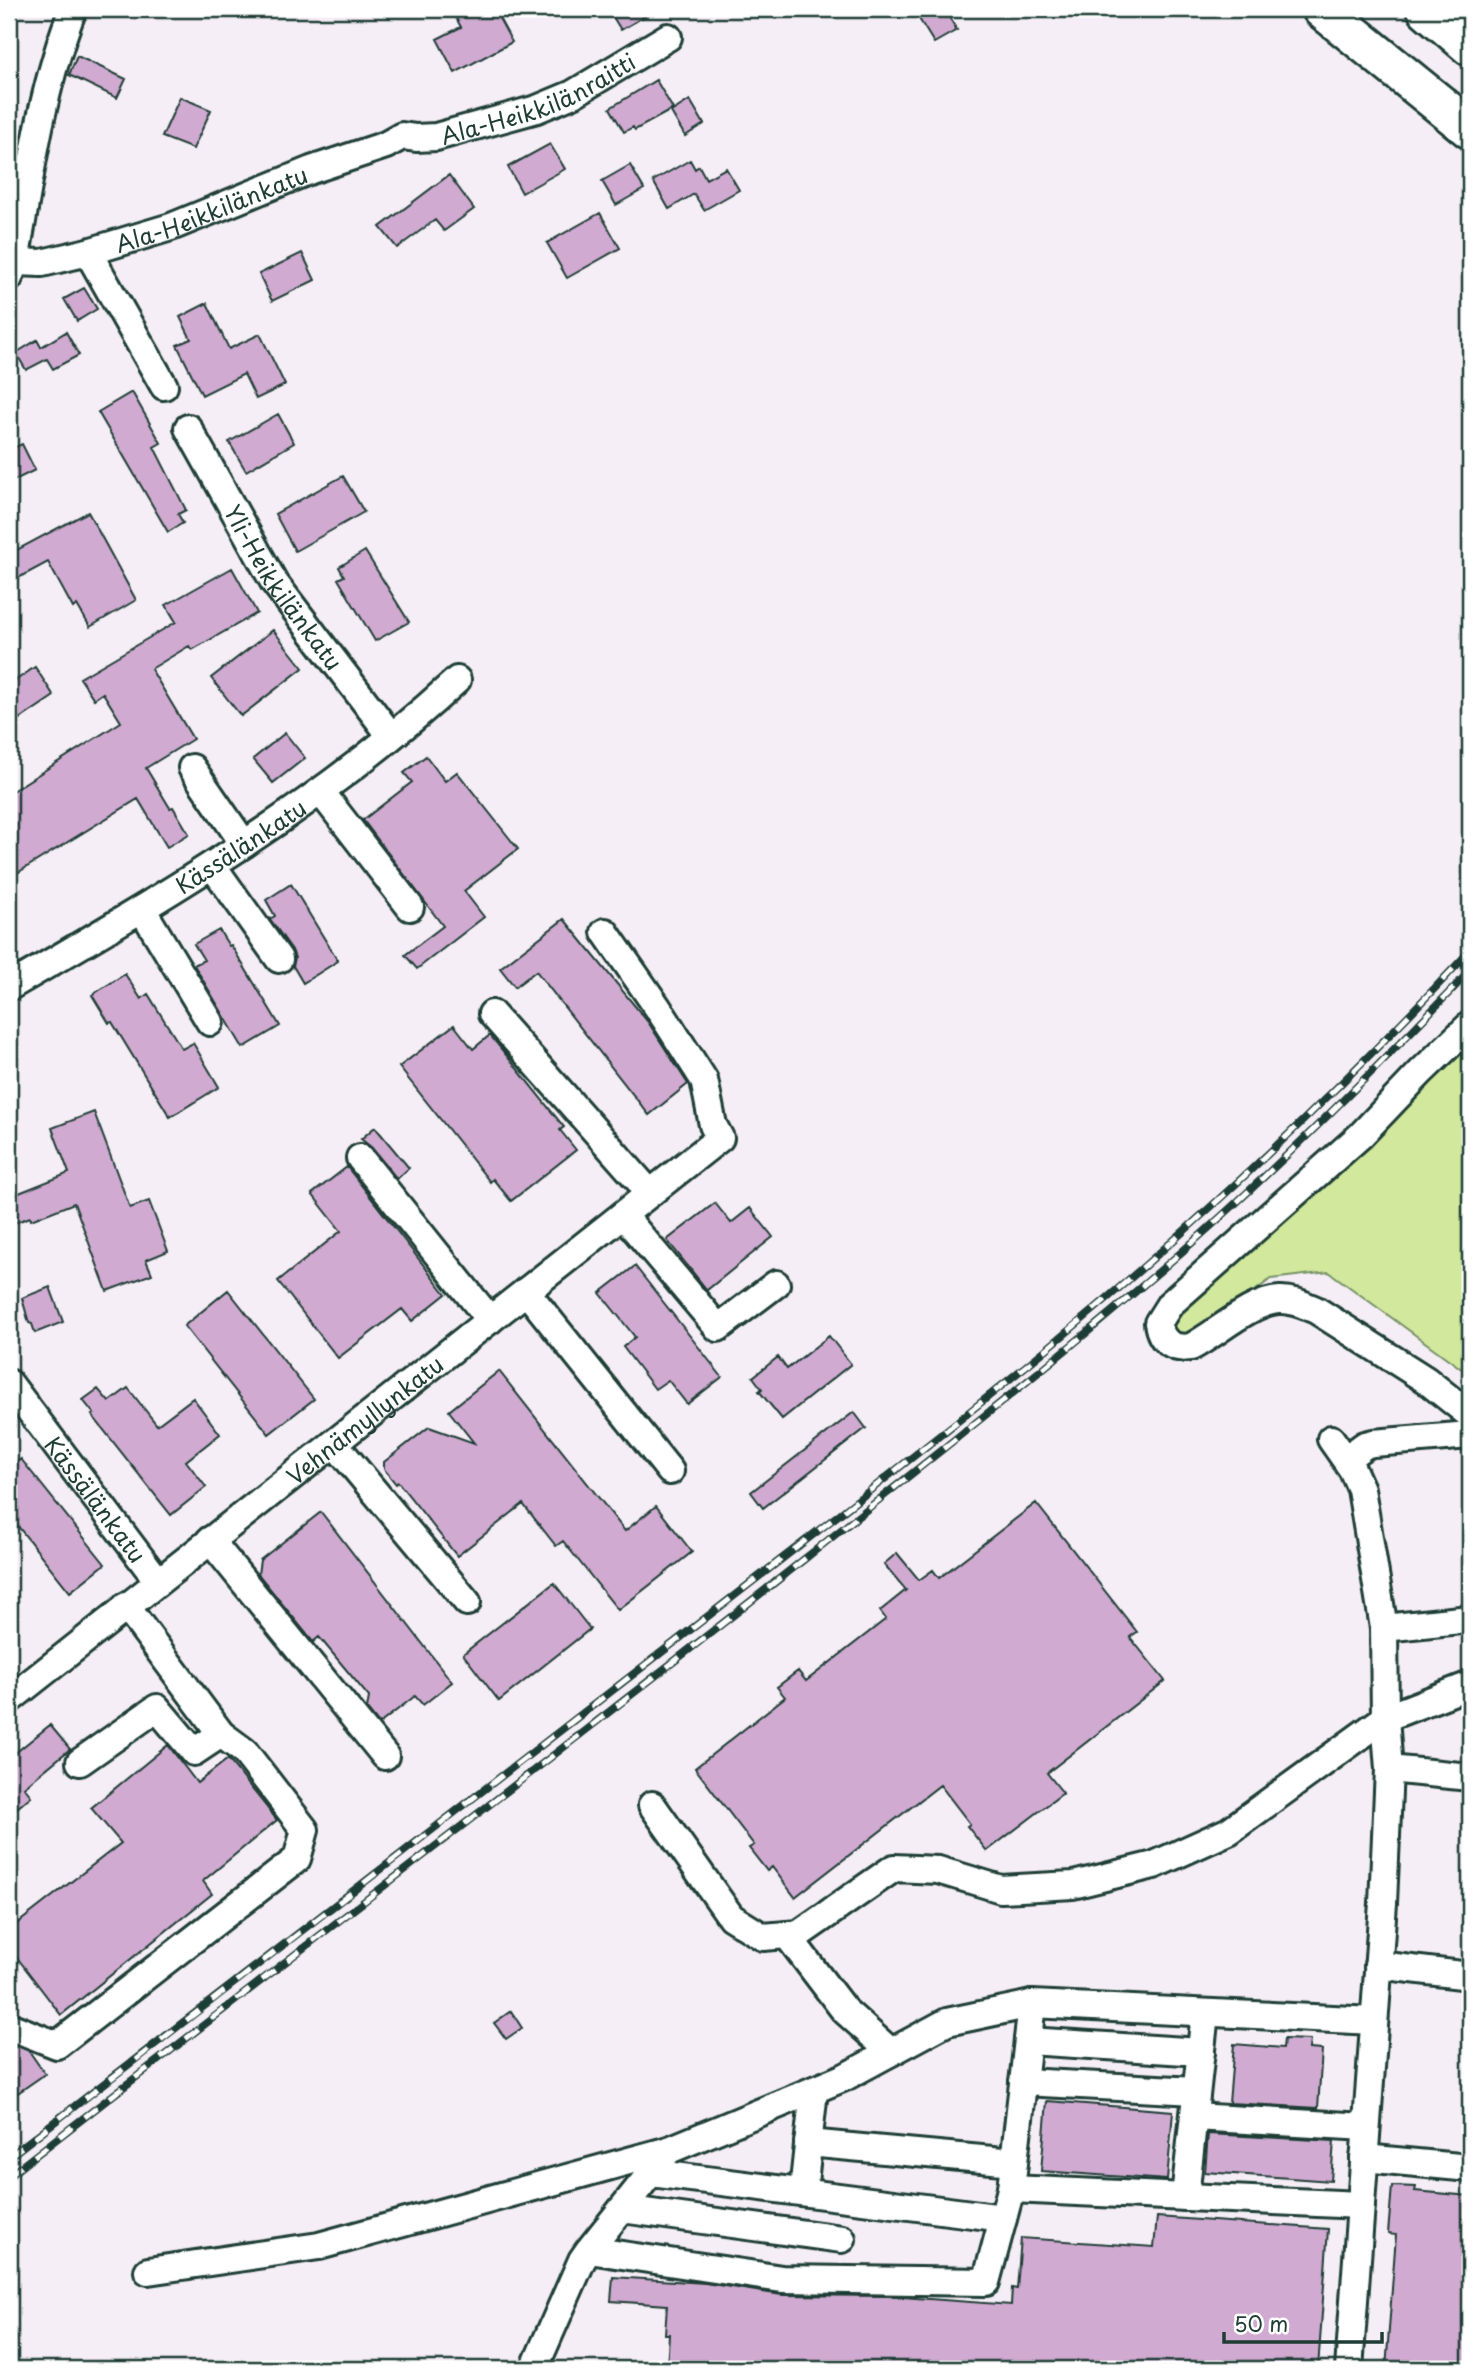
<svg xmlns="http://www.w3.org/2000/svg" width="1479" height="2378" font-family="'Playpen Sans',sans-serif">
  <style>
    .green { fill: #d1e89d; stroke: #789268; stroke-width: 2 }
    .building { fill: #d1aad2; stroke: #1f3d34; stroke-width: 2 }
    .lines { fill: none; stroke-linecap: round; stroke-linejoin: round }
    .minor-casing { stroke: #1f3d34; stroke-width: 32 }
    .highway-casing { stroke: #1f3d34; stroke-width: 44 }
    .minor { stroke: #fff; stroke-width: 26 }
    .highway { stroke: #fff; stroke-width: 38 }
    .rail-casing { stroke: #1f3d34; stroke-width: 8 }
    .rail { stroke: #fff; stroke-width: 5; stroke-dasharray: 16; stroke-linecap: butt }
    .labels { text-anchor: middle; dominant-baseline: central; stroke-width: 5; stroke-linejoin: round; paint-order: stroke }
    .street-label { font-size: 23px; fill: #1f3d34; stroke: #fff }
  </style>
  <rect width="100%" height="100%" fill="#f6eef6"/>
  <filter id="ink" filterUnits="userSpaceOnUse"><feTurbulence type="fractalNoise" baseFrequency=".0143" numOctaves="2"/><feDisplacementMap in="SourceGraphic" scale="14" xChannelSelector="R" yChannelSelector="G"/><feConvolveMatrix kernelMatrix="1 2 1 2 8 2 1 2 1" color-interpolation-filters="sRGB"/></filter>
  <g filter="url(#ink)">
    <path class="green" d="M 1470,1030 L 1470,1375 L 1329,1272 L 1271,1279 L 1190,1339 L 1170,1333 L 1167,1316 Z"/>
    <path class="building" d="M 451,9 L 494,9 L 512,42 L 455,73 L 437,39 L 461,27 Z
      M 608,9 L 657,9 L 621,30 Z
      M 913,9 L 944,9 L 957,30 L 934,43 Z
      M 77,56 L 126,79 L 117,98 L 69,75 Z
      M 656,80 L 673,109 L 635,130 L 633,127 L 624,132 L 610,108 Z
      M 180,97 L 211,110 L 193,149 L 162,137 Z
      M 690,100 L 704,124 L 685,136 L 671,112 Z
      M 550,144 L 565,169 L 522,193 L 508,167 Z
      M 690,160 L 695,169 L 699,166 L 706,179 L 726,168 L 739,190 L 704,210 L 694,194 L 669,209 L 653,181 Z
      M 630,165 L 644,189 L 616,205 L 602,181 Z
      M 449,175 L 474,209 L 444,231 L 435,220 L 397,248 L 380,227 Z
      M 600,213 L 620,248 L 567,278 L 547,243 Z
      M 302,253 L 315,280 L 272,301 L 259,274 Z
      M 84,288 L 97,309 L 77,321 L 64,299 Z
      M 207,303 L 229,349 L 260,334 L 285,385 L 256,399 L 244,374 L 202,395 L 177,345 L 191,339 L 180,317 Z
      M 66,332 L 79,355 L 53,369 L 47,359 L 26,370 L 16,353 L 37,340 L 41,347 Z
      M 132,392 L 161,443 L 154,447 L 186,510 L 178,514 L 183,523 L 168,532 L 98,412 Z
      M 278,414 L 294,443 L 246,471 L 229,442 Z
      M 22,444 L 35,470 L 9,483 L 9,450 Z
      M 343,476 L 364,512 L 295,551 L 275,514 Z
      M 88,512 L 136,600 L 90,627 L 77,605 L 73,608 L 48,562 L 9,583 L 9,554 Z
      M 365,551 L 409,622 L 375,641 L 338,579 L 344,576 L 339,567 Z
      M 232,568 L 257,613 L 192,650 L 189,646 L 151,669 L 193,739 L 146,768 L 170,808 L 173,807 L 189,834 L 167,847 L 138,799 L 9,878 L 9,793 L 121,722 L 103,693 L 94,699 L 80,678 L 176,622 L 166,605 Z
      M 273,630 L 303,668 L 241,716 L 211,678 Z
      M 35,667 L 54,696 L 20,719 L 9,702 L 9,685 Z
      M 285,733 L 305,758 L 273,783 L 253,759 Z
      M 426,756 L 445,781 L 457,772 L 518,849 L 464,891 L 484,917 L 417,969 L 405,955 L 443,926 L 363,820 L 412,782 L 404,773 Z
      M 291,884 L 338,961 L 303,983 L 293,966 L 295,958 L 292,950 L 270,919 L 275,916 L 266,900 Z
      M 564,919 L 648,1022 L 688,1084 L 649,1115 L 536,971 L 515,987 L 500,968 Z
      M 219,930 L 229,946 L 231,945 L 280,1026 L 243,1048 L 194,965 L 204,960 L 194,944 Z
      M 125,974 L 141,999 L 148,994 L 182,1049 L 193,1043 L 219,1087 L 170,1117 L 112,1022 L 109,1023 L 92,995 Z
      M 454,1025 L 473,1049 L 490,1035 L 564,1127 L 560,1130 L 576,1150 L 511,1201 L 493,1179 L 490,1182 L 399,1067 Z
      M 94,1112 L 130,1208 L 149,1201 L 168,1251 L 146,1260 L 152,1274 L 107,1291 L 74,1203 L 31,1220 L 30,1217 L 9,1225 L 9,1197 L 69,1173 L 52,1128 Z
      M 375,1127 L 409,1168 L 397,1179 L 372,1148 L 361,1139 Z
      M 347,1167 L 446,1294 L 412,1321 L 402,1309 L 338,1358 L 278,1281 L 341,1231 L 312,1194 Z
      M 715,1203 L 731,1223 L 750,1208 L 773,1237 L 707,1290 L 667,1240 Z
      M 635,1266 L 722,1377 L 687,1404 L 668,1380 L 655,1389 L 623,1347 L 635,1337 L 600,1293 Z
      M 50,1287 L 63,1322 L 35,1333 L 32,1324 L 29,1323 L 22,1298 Z
      M 228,1290 L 314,1399 L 269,1434 L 184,1326 Z
      M 829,1336 L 851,1364 L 782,1419 L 759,1391 L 762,1389 L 753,1377 L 778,1357 L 787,1369 Z
      M 499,1371 L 625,1531 L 656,1506 L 692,1552 L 618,1610 L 563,1541 L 556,1546 L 523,1504 L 457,1556 L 398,1482 L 396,1484 L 384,1469 L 384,1462 L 429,1427 L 474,1443 L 449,1411 Z
      M 128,1388 L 157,1425 L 193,1398 L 220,1434 L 186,1461 L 206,1487 L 171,1515 L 92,1415 L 94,1414 L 83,1400 L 98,1389 L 109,1402 Z
      M 854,1412 L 866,1428 L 763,1508 L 751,1492 Z
      M 21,1459 L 105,1564 L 70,1592 L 9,1515 L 9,1468 Z
      M 1036,1503 L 1137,1632 L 1130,1637 L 1165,1681 L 1047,1773 L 1063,1793 L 987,1851 L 967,1826 L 970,1824 L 940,1785 L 795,1897 L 772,1867 L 767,1871 L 749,1848 L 754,1845 L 695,1768 L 785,1697 L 777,1687 L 798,1671 L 806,1681 L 886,1619 L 880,1611 L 906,1590 L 884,1564 L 897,1553 L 919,1580 L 933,1570 L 939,1578 Z
      M 321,1512 L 452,1682 L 423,1705 L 415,1696 L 379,1724 L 367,1709 L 369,1697 L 319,1637 L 313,1642 L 258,1574 L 260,1560 Z
      M 554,1583 L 590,1629 L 499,1701 L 463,1654 Z
      M 50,1725 L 70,1749 L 24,1787 L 31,1796 L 9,1815 L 9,1758 Z
      M 168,1745 L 197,1783 L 228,1759 L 277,1820 L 203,1881 L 212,1894 L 61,2015 L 9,1947 L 9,1930 L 121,1843 L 91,1808 Z
      M 511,2011 L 522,2028 L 506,2039 L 494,2023 Z
      M 1284,2039 L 1310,2040 L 1309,2049 L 1322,2050 L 1318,2108 L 1229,2103 L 1234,2044 L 1283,2048 Z
      M 17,2046 L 29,2051 L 45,2074 L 9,2099 L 9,2052 Z
      M 1047,2101 L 1173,2111 L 1167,2180 L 1041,2171 Z
      M 1208,2134 L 1334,2141 L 1331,2181 L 1205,2172 Z
      M 1392,2186 L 1416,2187 L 1415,2191 L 1470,2196 L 1470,2369 L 1386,2369 L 1396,2235 L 1388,2234 Z
      M 1157,2217 L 1328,2229 L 1318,2369 L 667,2369 L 669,2334 L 665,2334 L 667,2305 L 611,2301 L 613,2277 L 705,2283 L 782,2295 L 888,2296 L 1011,2305 L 1012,2288 L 1017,2289 L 1021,2238 L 1154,2247 Z"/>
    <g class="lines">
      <g class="minor-casing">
        <g id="minor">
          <path d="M 88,252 L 164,386"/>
          <path id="s1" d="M 15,262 L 42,263 L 88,252 L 171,227 L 311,170 L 386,145 L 402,136 L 416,138 L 436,137 L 537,109 L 573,94 L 668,37"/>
          <path d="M 9,278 L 15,262 C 30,177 41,90 73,9"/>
          <path id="s2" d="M 188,428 L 274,582 L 391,736"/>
          <path d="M 192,768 L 244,844"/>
          <path d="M 321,792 L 410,907"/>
          <path d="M 212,865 L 279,959"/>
          <path d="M 142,909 L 210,1022"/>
          <path id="s3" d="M 9,987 C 165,896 323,804 457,680"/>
          <path d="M 492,1014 L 650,1193"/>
          <path d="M 1470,1025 L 1421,1072 L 1361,1135 L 1170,1304 L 1158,1323 C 1161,1342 1173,1350 1191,1347 C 1216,1334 1252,1301 1279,1300 C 1292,1299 1304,1305 1316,1310 L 1426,1380 L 1470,1415"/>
          <path d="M 360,1158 L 490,1320"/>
          <path d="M 623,1215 L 718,1328 L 776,1284"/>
          <path d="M 526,1291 L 670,1471"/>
          <path id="s4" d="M 9,1383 L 158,1581"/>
          <path d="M 1331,1439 L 1352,1469 L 1361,1489 L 1384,1628 L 1470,1619"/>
          <path d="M 334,1443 L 467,1602"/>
          <path d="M 1346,1459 L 1365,1445 L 1373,1443 L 1470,1435"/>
          <path d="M 210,1540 L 385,1756"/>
          <path id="s5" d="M 9,1700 L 720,1138 L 713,1125 L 704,1080 L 658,1008 L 605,932"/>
          <path d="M 80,1762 L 157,1708 L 194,1752 L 221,1734"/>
          <path d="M 1389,1769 L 1470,1777"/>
          <path d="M 652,1805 L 731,1917 L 763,1937 L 799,1934 L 894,1868 L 938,1870 L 1001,1889 L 1073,1885 L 1154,1865 L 1229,1831 L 1385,1718 L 1470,1685"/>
          <path d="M 787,1935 L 844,2010 L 891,2052"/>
          <path d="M 1378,1965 L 1470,1976"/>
          <path d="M 1032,2004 L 1374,2021"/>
          <path d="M 9,2026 L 57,2045 L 297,1859 L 305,1830 L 244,1751 L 221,1734 L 126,1606"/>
          <path d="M 1028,2041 L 1201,2052"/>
          <path d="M 1023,2082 L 1196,2091"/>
          <path d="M 1194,2117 L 1366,2127"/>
          <path d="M 808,2143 L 1014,2162"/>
          <path d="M 1364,2158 L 1470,2168"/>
          <path d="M 651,2173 L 1003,2218"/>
          <path d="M 1011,2189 L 1361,2205"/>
          <path d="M 803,2192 L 814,2090"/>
          <path d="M 1185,2197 L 1205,2013"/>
          <path d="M 622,2209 L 842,2239"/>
          <path d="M 148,2271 L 319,2246 L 669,2150"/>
          <path d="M 534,2369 L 582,2260 L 589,2250 L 669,2150 L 845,2077 L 947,2022 L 1032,2004 L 1011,2189 L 986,2282 L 782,2279 L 589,2250"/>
          <path d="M 1349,2369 L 1383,1903 L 1389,1769 L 1385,1718 L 1384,1628"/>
        </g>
      </g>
      <g class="highway-casing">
        <path id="highway" d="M 1322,9 L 1470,129
          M 1427,9 L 1470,46"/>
      </g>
      <use href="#minor" class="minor"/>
      <use href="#highway" class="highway"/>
      <g class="rail-casing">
        <path id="rail" d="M 9,2157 C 233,1985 456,1811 680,1638 C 835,1517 993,1398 1141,1269 C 1256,1169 1366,1062 1470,951
          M 9,2176 C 274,1969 543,1766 807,1557 C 921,1466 1037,1376 1148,1281 C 1260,1186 1368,1077 1470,971"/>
      </g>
      <use href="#rail" class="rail"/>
    </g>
  </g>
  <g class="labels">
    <g class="street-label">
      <text stroke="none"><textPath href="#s1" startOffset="553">Ala-Heikkilänraitti</textPath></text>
      <text stroke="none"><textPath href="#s1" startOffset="205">Ala-Heikkilänkatu</textPath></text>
      <text stroke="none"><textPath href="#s2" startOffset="186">Yli-Heikkilänkatu</textPath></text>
      <text stroke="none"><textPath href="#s3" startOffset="271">Kässälänkatu</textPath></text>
      <text stroke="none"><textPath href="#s5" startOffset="453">Vehnämyllynkatu</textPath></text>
      <text stroke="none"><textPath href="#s4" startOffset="145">Kässälänkatu</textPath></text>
    </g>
  </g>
  <rect width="1479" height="2378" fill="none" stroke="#fff" stroke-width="35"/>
  <rect x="18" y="18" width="1444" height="2343" fill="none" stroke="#1f3d34" stroke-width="2.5" filter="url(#ink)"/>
  <path d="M1224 2332v10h158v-10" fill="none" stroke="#1f3d34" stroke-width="3.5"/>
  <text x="1234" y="2332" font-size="21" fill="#1f3d34" stroke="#ffffff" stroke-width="5" paint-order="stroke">50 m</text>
</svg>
